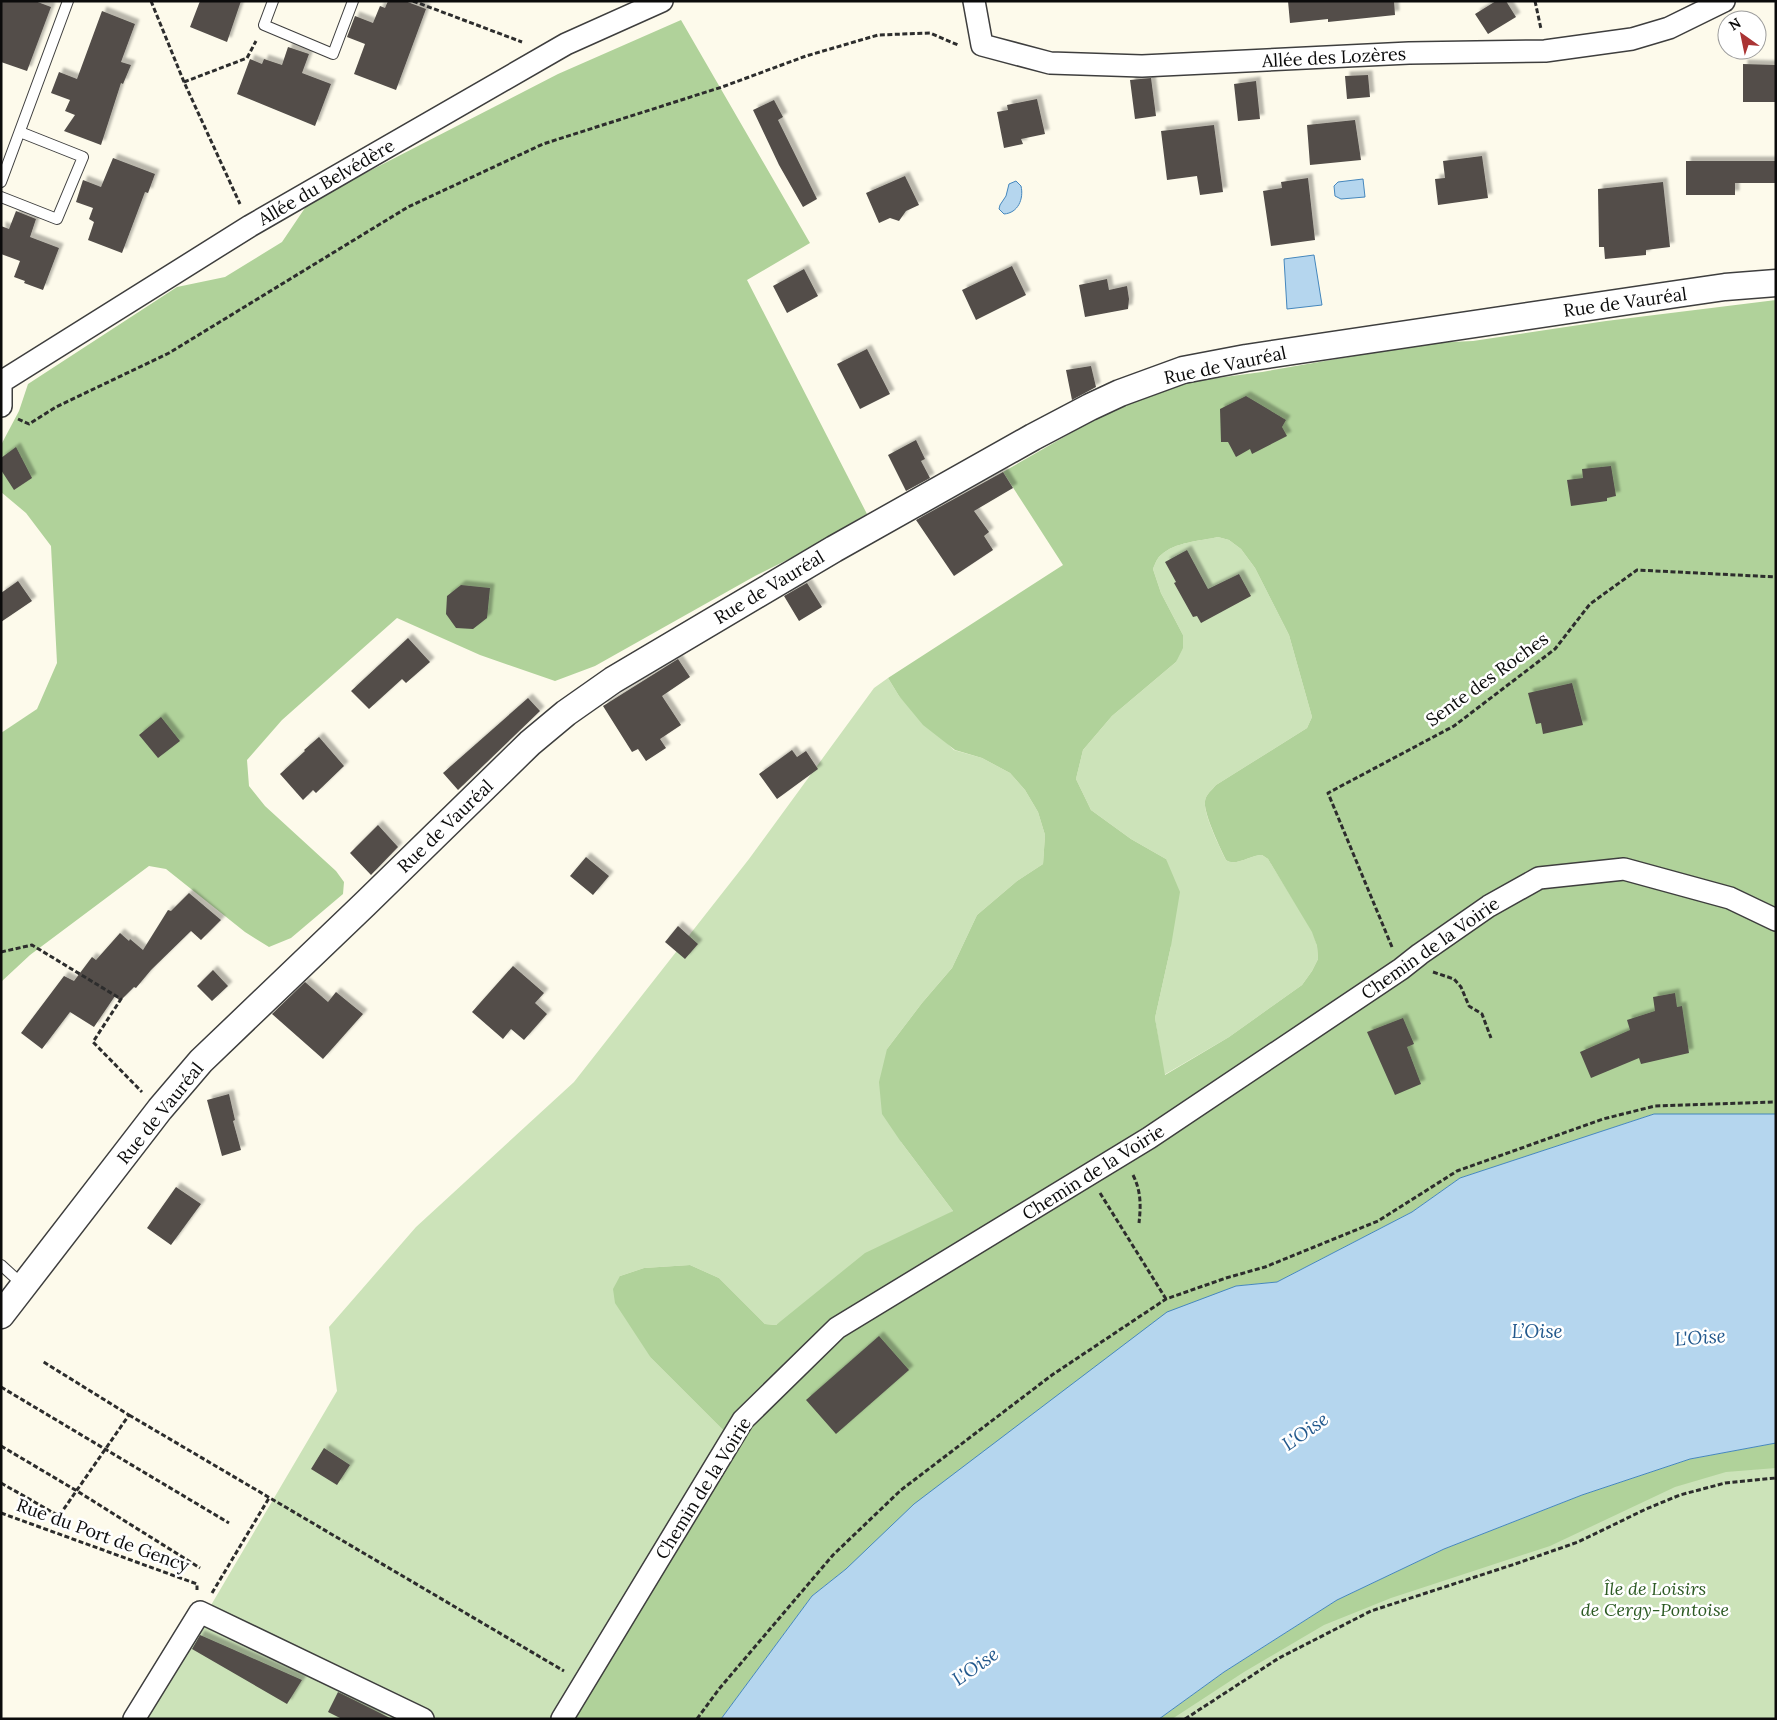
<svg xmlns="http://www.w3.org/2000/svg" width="1777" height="1720" font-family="Lora,serif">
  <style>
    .green { fill: #cce3b9 }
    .forest { fill: #b0d29a; fill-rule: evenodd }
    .water { fill: #b5d6ee; stroke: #4587bd }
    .building { fill: #524d49; filter: url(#shadow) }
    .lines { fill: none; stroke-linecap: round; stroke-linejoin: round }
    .service-casing { stroke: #3e3e3e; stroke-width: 12 }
    .minor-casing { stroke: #3e3e3e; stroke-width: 24 }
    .tertiary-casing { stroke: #3e3e3e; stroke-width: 29 }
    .path { stroke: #2d2d2d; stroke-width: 3; stroke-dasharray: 5 2.5; stroke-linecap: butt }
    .service { stroke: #fff; stroke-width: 10 }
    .minor { stroke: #fff; stroke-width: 21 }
    .tertiary { stroke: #fff; stroke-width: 26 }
    .labels { text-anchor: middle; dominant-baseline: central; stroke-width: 5; stroke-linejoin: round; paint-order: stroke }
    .street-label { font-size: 18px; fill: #0b0b0b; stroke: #fff }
    .park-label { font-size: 18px; font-style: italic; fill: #2c5a23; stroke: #fff }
    .water-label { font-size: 19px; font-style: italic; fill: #23598d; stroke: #fff }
  </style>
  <defs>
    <filter id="shadow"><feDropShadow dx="4.5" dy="-4.5" stdDeviation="1" flood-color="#0004"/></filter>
  </defs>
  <rect width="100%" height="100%" fill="#fdfaeb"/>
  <path class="green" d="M 1218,537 L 1229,540 L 1241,549 L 1255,568 L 1289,635 L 1312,717 L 1307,728 L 1216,785 C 1212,790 1206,794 1205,801 C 1203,813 1220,848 1226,860 C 1235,867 1251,855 1262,855 L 1268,859 L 1313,932 L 1317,946 L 1318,959 L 1312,971 L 1302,985 L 1229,1037 L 1164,1075 L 1155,1018 L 1171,946 L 1166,859 L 1131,839 L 1091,810 L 1076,779 L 1083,750 L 1112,716 L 1176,662 L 1183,635 L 1161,593 L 1153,569 C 1155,564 1157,558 1161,555 C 1175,542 1200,541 1218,537 Z
    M 888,678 L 899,696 L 954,750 L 982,758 L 1010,773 L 1025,790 L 1038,812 L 1045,835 L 1043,864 L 1017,881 L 977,915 L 952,968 L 922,1003 L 887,1049 L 901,1142 L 953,1211 L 776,1325 L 765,1324 L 719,1278 L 690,1265 L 644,1268 L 620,1276 L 651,1358 L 737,1444 L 570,1719 L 144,1719 L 337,1391 L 329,1327 L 416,1227 L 574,1082 L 749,859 L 874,688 Z
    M 1776,1443 L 1776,1719 L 1159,1719 L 1337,1600 Z"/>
  <path class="forest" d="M 681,20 L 810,243 L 747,280 L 867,514 L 791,558 L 755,576 L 595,666 L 555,681 L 480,655 L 397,618 L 282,720 L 247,760 L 249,786 L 265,806 L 336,871 L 344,882 L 343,894 L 291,938 L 269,947 L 245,932 L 166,869 L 149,866 L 30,955 L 1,982 L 1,733 L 37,709 L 57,663 L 51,546 L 26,513 L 1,492 L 1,445 L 19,411 L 28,384 L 177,287 L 225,277 L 282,242 L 309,202 L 558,74 Z
    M 1776,300 L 1776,1114 L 1654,1114 L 1460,1178 L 1412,1212 L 1277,1282 L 1236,1286 L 846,1569 L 812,1596 L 721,1719 L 570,1719 L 737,1444 L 651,1358 L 615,1303 L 613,1289 L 620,1276 L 644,1268 L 690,1265 L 719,1278 L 765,1324 L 776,1325 L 865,1253 L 953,1211 L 901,1142 L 882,1114 L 879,1082 L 887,1049 L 922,1003 L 952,968 L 977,915 L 1017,881 L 1043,864 L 1045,835 L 1038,812 L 1025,790 L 1010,773 L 982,758 L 955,750 L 923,725 L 899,696 L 888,678 L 1063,565 L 1003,472 L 1125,402 L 1187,382 L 1262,372 L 1429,343 L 1473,341 L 1606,321 ZM 1218,537 L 1229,540 L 1241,549 L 1255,568 L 1289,635 L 1312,717 L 1307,728 L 1216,785 C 1212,790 1206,794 1205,801 C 1203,812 1220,848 1226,860 C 1235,867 1251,855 1262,855 L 1268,859 L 1312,932 L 1317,946 L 1318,959 L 1312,971 L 1302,985 L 1229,1037 L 1165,1075 L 1155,1018 L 1171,946 L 1180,892 L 1166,859 L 1131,839 L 1091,810 L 1076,779 L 1083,750 L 1112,716 L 1176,662 L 1183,648 L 1183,635 L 1161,593 L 1153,569 C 1155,564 1157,558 1161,555 C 1175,542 1200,541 1218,537 Z
    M 1776,1443 L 1776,1468 L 1726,1472 L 1675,1487 L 1550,1546 L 1391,1598 L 1324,1625 L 1244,1672 L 1172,1719 L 1159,1719 L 1224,1672 L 1337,1600 L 1444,1549 L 1582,1495 L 1690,1459 Z"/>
  <path class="water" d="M 1363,179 L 1365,197 L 1341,199 L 1335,196 L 1334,186 L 1338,182 Z
    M 1016,181 L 1021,186 C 1024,199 1018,213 1004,214 L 999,209 L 1000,205 L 1006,196 L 1009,184 Z
    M 1314,255 L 1322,305 L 1287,309 L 1284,259 Z
    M 1654,1114 L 1776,1114 L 1776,1443 L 1690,1459 L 1582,1495 L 1444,1549 L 1337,1600 L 1224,1672 L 1159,1719 L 721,1719 L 812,1596 L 846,1569 L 914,1504 L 1167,1312 L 1236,1286 L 1277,1282 L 1412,1212 L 1460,1178 Z"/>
  <path class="building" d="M 1,1 L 35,1 L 51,7 L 27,71 L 1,62 Z
    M 200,1 L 241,1 L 227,42 L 190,27 Z
    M 388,1 L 405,1 L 426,9 L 396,90 L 354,74 L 365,44 L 347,37 L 355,16 L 373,23 L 380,6 L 385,8 Z
    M 1288,1 L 1394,1 L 1395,15 L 1328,22 L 1328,19 L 1290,23 Z
    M 1496,1 L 1506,1 L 1516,17 L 1488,34 L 1475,14 Z
    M 102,11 L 135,24 L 121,62 L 131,65 L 123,84 L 121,83 L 101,145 L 64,131 L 75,115 L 65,111 L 70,100 L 51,93 L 59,72 L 77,79 Z
    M 288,47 L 309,54 L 302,73 L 331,84 L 315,126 L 237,94 L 250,59 L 262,64 L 264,59 L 282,65 Z
    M 1743,64 L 1776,65 L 1776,102 L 1743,102 Z
    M 1368,75 L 1370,97 L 1347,99 L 1345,76 Z
    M 1151,78 L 1156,116 L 1135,119 L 1130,80 Z
    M 1256,81 L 1260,119 L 1238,121 L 1234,84 Z
    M 1037,99 L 1045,134 L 1021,139 L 1023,144 L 1004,148 L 997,112 L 1008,110 L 1007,105 Z
    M 774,100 L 783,117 L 778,120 L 817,199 L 803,207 L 779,165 L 753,110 Z
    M 1355,120 L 1361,160 L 1310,165 L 1307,125 Z
    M 1214,125 L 1223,192 L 1200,195 L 1197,176 L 1167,180 L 1161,131 Z
    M 1482,156 L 1488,198 L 1438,205 L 1435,179 L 1445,178 L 1443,161 Z
    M 113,158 L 155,174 L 148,193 L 145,192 L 122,253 L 88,240 L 94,222 L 89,219 L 93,208 L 76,202 L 83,180 L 101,187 Z
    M 1686,161 L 1776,161 L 1776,183 L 1735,183 L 1735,195 L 1686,195 Z
    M 905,176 L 919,205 L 906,211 L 899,221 L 890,218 L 879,223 L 866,193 Z
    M 1308,178 L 1315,240 L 1271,246 L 1263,191 L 1282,188 L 1281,182 Z
    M 1663,182 L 1670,247 L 1646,250 L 1646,255 L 1605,259 L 1604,247 L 1599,247 L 1598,189 Z
    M 16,211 L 36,219 L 30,237 L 59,248 L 43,290 L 24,283 L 25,281 L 14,277 L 20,261 L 1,254 L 1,226 L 9,229 Z
    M 1012,266 L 1026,295 L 976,320 L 962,290 Z
    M 804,269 L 818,296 L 787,313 L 773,286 Z
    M 1107,279 L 1109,290 L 1127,286 L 1129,299 L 1128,309 L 1085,317 L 1079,285 Z
    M 867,349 L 890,394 L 860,409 L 837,364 Z
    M 1091,366 L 1096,387 L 1072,400 L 1066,370 Z
    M 1246,396 L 1286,420 L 1282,427 L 1287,436 L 1252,454 L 1250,449 L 1236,457 L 1228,442 L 1221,442 L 1220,409 Z
    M 916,440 L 925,459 L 921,461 L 930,478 L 906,491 L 888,455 Z
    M 16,447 L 32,478 L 14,490 L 1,470 L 1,458 Z
    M 1611,466 L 1616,496 L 1607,498 L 1607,501 L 1571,506 L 1567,480 L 1583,478 L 1582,469 Z
    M 1003,472 L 1013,488 L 974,511 L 989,532 L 984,536 L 993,550 L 954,576 L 916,520 Z
    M 1187,550 L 1208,589 L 1239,574 L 1251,596 L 1201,623 L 1197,616 L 1193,617 L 1174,583 L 1176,582 L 1165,562 Z
    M 18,581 L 32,601 L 1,622 L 1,593 Z
    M 807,583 L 822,607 L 799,621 L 784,596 Z
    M 461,585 L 490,588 L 487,618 L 473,629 L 456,628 L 446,614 L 447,596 Z
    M 408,638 L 430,662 L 406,683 L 402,679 L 369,709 L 351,691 Z
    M 678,659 L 690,677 L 662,696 L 681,725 L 660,739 L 666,748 L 646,761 L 638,749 L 632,752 L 603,706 Z
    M 1572,683 L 1583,725 L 1543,734 L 1541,723 L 1536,724 L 1528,693 Z
    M 528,698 L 540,711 L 458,790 L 443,773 Z
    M 161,717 L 180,741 L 158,758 L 139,735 Z
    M 319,737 L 344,766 L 316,793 L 313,790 L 303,800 L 280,774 L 305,751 L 304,750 Z
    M 792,750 L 797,757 L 806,751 L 818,769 L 777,799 L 759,774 Z
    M 378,825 L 398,847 L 371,875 L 350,853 Z
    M 586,857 L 609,876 L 593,895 L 570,876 Z
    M 189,893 L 221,920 L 201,940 L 191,931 L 151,970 L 136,988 L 134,987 L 120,1001 L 115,996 L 94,1027 L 70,1012 L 42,1049 L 21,1033 L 64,976 L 74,981 L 92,957 L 96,960 L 120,933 L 129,941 L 130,939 L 143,950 L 168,910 L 171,911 Z
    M 678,926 L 698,944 L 685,959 L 665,942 Z
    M 513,966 L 544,993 L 535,1003 L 547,1014 L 524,1040 L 511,1029 L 503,1039 L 472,1012 Z
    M 213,970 L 228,986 L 212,1001 L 197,986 Z
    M 305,982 L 328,1002 L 336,992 L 363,1014 L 323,1059 L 272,1014 Z
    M 1675,993 L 1677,1007 L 1682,1006 L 1689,1053 L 1641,1064 L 1639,1058 L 1591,1078 L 1580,1052 L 1630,1030 L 1627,1020 L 1655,1011 L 1653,997 Z
    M 1403,1018 L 1414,1044 L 1407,1047 L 1421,1084 L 1395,1095 L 1367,1032 Z
    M 229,1094 L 235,1120 L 233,1121 L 241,1150 L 222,1156 L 207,1100 Z
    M 176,1187 L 201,1204 L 171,1245 L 147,1228 Z
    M 879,1336 L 909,1370 L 836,1434 L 806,1400 Z
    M 324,1448 L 350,1465 L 337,1485 L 311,1469 Z
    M 200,1635 L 232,1649 L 302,1680 L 287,1704 L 192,1649 Z
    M 338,1692 L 392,1719 L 342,1719 L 328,1712 Z"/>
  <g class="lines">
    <g class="service-casing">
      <path id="service" d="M 273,1 L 264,25 L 333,54 L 353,1
        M 1,182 L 68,1
        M 1,197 L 57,219 L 83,157 L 20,132
        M 1,1265 L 23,1285"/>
    </g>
    <g class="minor-casing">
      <path id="minor" d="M 974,1 L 982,45 L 1050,63 L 1142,66 L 1409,53 L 1545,51 L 1632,39 L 1669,28 L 1724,1
        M 1,382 L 250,226 L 566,44 L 662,1
        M 1,388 L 1,406
        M 134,1719 L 200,1612 L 423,1719
        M 562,1719 L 743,1420 L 837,1328 L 1149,1138 L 1401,969 L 1420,954 L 1489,906 L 1539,878 L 1624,869 L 1730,898 L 1776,920"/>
    </g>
    <g class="tertiary-casing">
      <path id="tertiary" d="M 1,1315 L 160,1109 L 201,1061 L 365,904 L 530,743 L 566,713 L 613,680 L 834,549 L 1033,437 L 1090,407 L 1120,393 L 1183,370 L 1246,358 L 1670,295 L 1725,287 L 1776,283"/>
    </g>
    <path class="path" d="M 151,1 L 184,82 L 240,204
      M 413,1 L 522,42
      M 1535,1 L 1541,29
      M 184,82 L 247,58 L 256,41
      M 18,419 L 29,424 L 56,407 L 169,353 L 408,207 L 543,144 L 722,87 L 806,56 L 878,35 L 930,33 L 958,45
      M 1392,947 L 1328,793 L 1454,726 L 1555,649 L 1590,604 L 1637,570 L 1776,577
      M 1,952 L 32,945 L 121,999 L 93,1042 L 142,1092
      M 1433,972 L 1454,979 L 1461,987 L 1469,1006 L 1482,1014 L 1491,1038
      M 1133,1175 C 1141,1191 1141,1205 1139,1223
      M 1100,1193 L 1166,1299
      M 1,1387 L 229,1523
      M 129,1415 L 564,1671
      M 1,1446 L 77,1491 L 200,1568
      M 1,1483 L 59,1516 L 129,1415 L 42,1361
      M 1,1513 L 197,1584 L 197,1590
      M 212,1593 L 269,1498
      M 697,1719 L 719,1689 L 833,1555 L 901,1490 L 1052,1375 L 1166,1299 L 1226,1278 L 1265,1267 L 1378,1221 L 1457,1171 L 1603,1119 L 1655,1106 L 1776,1102
      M 1185,1719 L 1279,1658 L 1371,1611 L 1518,1563 L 1578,1542 L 1646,1509 L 1680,1495 L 1725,1483 L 1776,1478"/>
    <use href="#service" class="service"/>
    <use href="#minor" class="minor"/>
    <use href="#tertiary" class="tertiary"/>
  </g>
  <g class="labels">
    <g class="street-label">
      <text transform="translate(1334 57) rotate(-3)">Allée des Lozères</text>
      <text transform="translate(326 182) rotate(-30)">Allée du Belvédère</text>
      <text transform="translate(1625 302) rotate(-8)">Rue de Vauréal</text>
      <text transform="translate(1225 365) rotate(-12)">Rue de Vauréal</text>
      <text transform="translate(769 587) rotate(-31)">Rue de Vauréal</text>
      <text transform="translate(1487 679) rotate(-36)">Sente des Roches</text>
      <text transform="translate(445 826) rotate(-44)">Rue de Vauréal</text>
      <text transform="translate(1430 948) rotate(-35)">Chemin de la Voirie</text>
      <text transform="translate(160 1113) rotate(-51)">Rue de Vauréal</text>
      <text transform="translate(1093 1172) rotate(-32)">Chemin de la Voirie</text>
      <text transform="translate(703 1488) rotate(-58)">Chemin de la Voirie</text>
      <text transform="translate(103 1535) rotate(20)">Rue du Port de Gency</text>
    </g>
    <g class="park-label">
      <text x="1655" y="1588">Île de Loisirs<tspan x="1655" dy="21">de Cergy-Pontoise</tspan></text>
    </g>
    <g class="water-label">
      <text x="1537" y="1331">L’Oise</text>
      <text transform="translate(1700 1337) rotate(-4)">L'Oise</text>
      <text transform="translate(1305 1431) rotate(-35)">L'Oise</text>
      <text transform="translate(975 1666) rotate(-35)">L'Oise</text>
    </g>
  </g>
  <rect width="1777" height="1720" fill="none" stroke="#0b0b0b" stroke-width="5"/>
  <g transform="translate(1742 35) rotate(327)"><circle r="24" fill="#ffffff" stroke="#9d9d9d"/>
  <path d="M0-4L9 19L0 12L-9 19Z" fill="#aa3434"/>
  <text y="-8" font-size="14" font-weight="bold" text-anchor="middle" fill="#0b0b0b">N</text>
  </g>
</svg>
